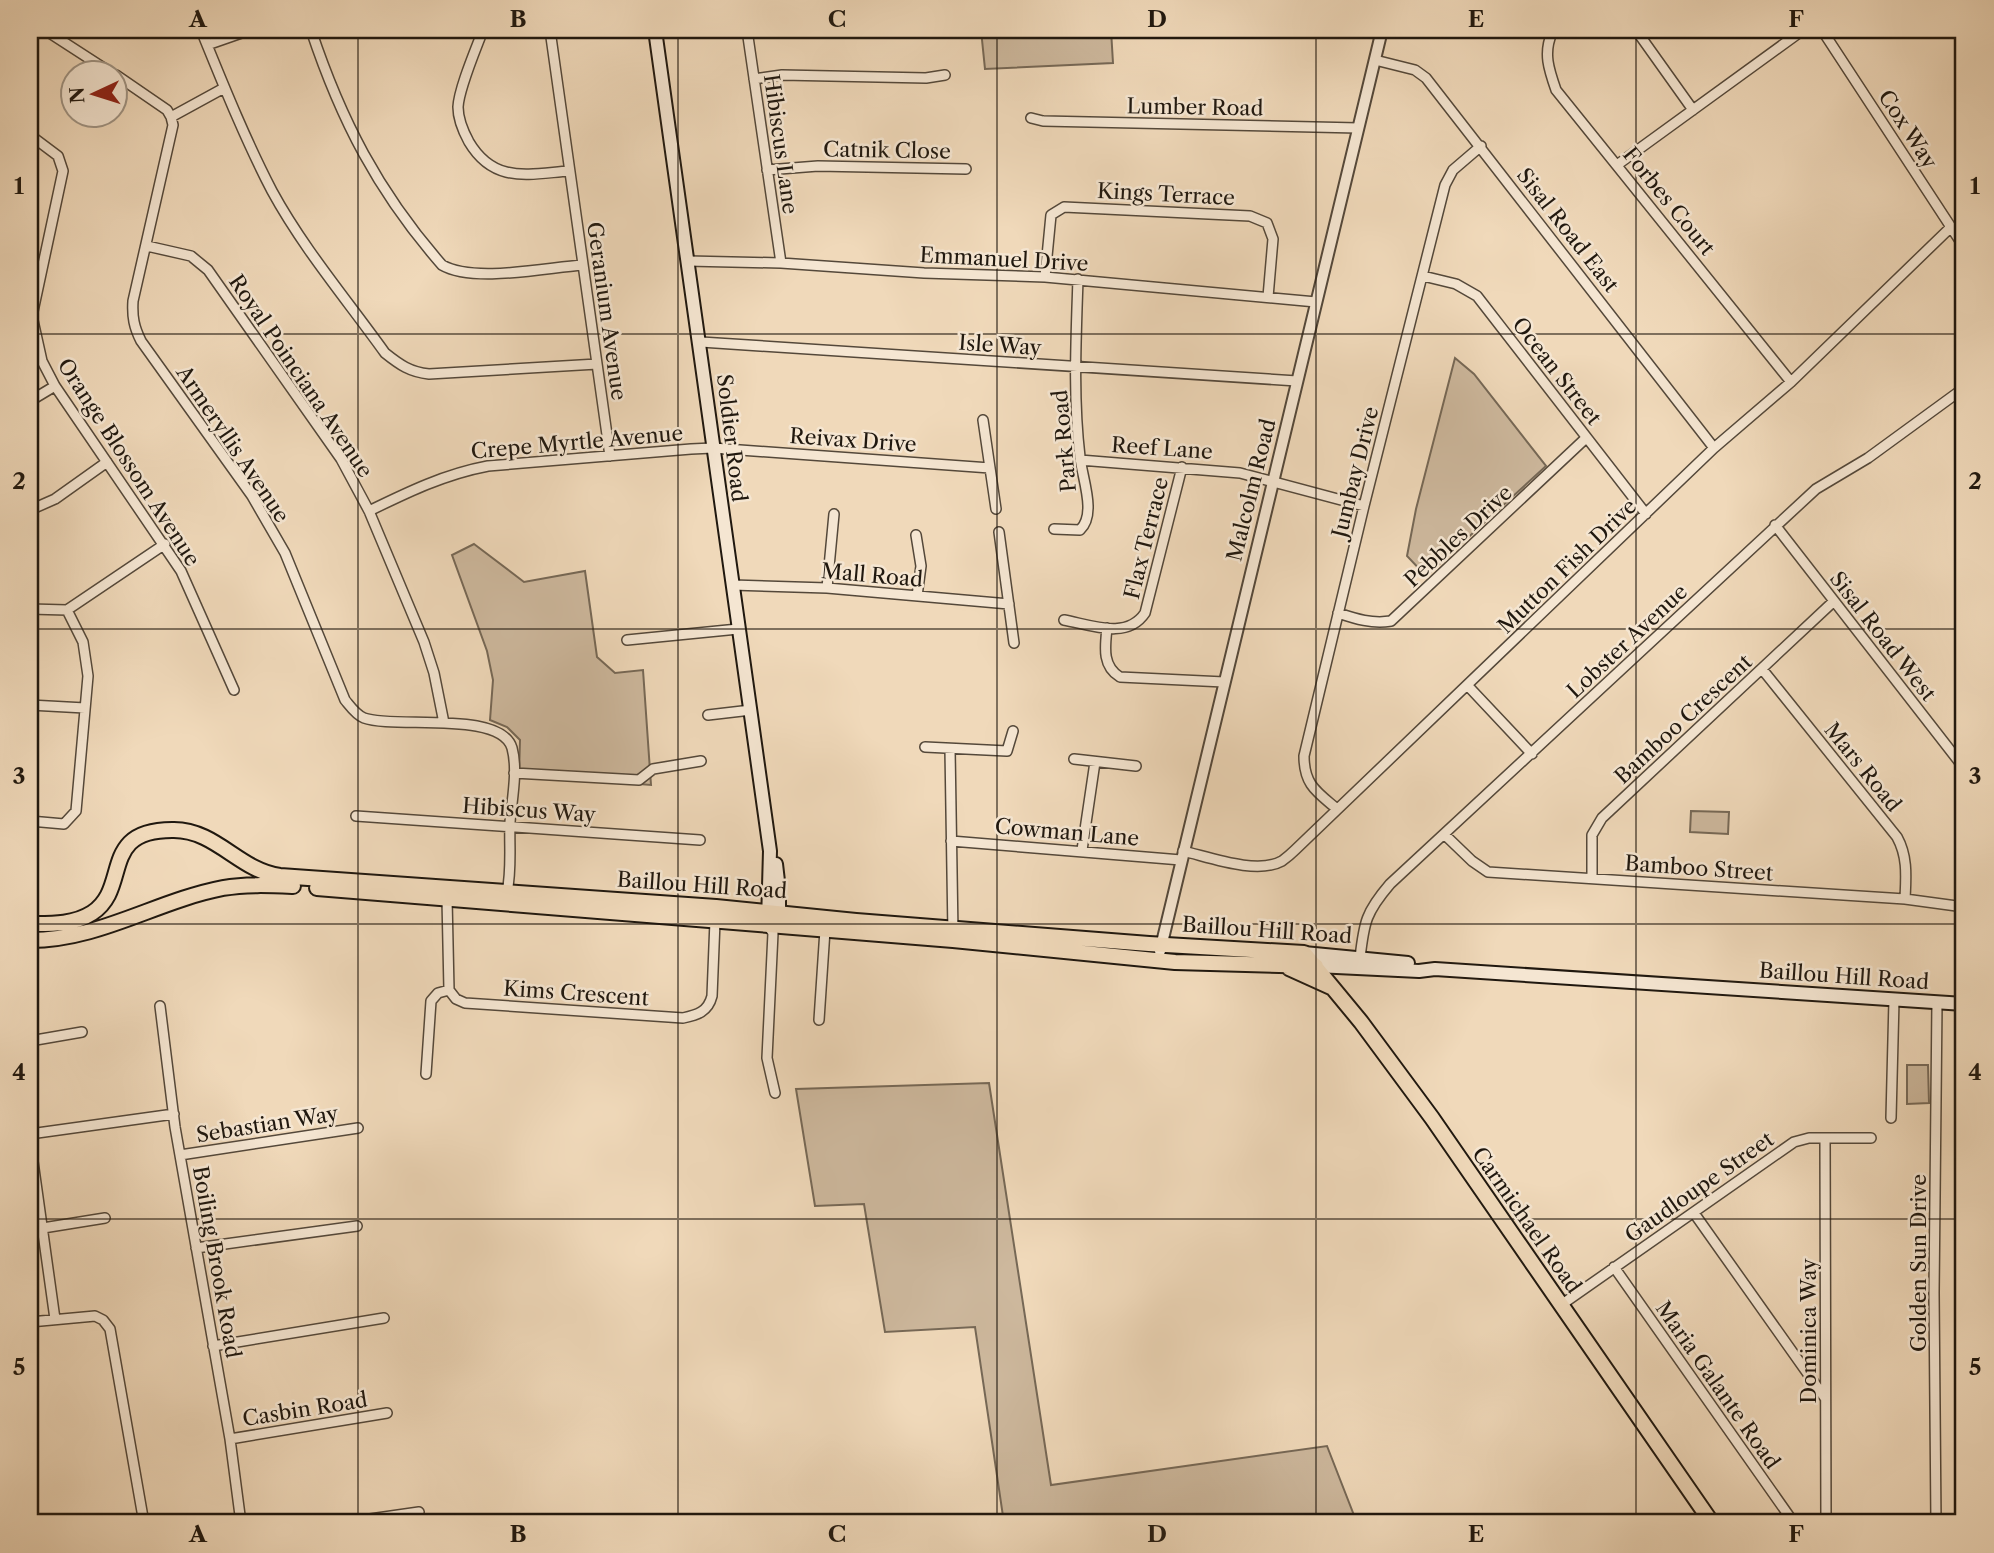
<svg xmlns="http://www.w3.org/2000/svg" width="1994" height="1553" font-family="'Libre Caslon Text',serif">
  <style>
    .green { fill: #cdb89d; stroke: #766856; stroke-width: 2 }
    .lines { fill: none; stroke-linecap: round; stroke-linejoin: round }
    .minor-casing { stroke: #54483a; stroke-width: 12 }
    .tertiary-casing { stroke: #54483a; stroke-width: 14 }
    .secondary-casing { stroke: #20180f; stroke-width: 16 }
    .primary-casing { stroke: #20180f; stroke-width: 18 }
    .minor { stroke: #f5e6d2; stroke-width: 9 }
    .tertiary { stroke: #f5e6d2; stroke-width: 10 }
    .secondary { stroke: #f5e6d2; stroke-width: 12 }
    .primary { stroke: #f0d9ba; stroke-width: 14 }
    .grid { fill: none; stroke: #20180f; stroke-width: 2; stroke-opacity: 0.55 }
    .labels { text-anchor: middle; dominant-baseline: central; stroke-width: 5; stroke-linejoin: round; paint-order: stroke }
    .street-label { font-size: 21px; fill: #20180f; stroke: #f5e6d2 }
    .neatline { fill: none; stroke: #20180f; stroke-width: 2.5 }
    .grid-label { font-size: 23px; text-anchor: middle; font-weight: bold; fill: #20180f }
  </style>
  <rect width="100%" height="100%" fill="#f0d9ba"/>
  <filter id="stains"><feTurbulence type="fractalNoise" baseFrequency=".00286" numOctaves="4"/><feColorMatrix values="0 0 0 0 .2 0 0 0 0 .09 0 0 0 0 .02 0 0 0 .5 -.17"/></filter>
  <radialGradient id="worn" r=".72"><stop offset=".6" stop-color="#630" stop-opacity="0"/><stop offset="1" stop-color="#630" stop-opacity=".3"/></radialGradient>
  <path class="green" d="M 981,30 L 1111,30 L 1113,63 L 985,69 Z
    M 1455,358 L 1474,374 L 1546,466 L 1426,576 L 1407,556 L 1416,509 Z
    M 474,544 L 524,582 L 585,571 L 597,657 L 615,673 L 643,670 L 651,785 L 519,775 L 520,740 L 507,727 L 490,720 L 493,680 L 487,651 L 452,555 Z
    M 1691,811 L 1729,812 L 1728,834 L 1690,832 Z
    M 1907,1065 L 1928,1065 L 1929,1103 L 1907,1104 Z
    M 989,1083 L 1051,1485 L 1327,1446 L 1357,1523 L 1004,1523 L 975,1327 L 885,1332 L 864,1204 L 815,1206 L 796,1089 Z"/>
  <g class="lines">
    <g class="minor-casing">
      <path id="minor" d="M 45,30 L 113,74
        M 201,30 C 223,84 245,139 272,191 C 303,248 347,300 385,353 C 400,365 410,372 429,374 L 597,364
        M 311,30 C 341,120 378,192 442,265 C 473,283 544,268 582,265
        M 483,30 C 476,49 459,88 458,107 C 458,119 463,131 469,142 C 494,184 528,174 569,171
        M 550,30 L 610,456
        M 747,30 L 781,263
        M 1636,30 L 1693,110
        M 1822,30 L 1964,247
        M 1552,33 C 1543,53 1549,70 1556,90 L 1791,382
        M 207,45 L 250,30
        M 1375,60 L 1415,70 L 1426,78 L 1714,448
        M 116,75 L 167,110 L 171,117 L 173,125 L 133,301 C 132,317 134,327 141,341 L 252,496 L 285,553 L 345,700 C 350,706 356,715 364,718 C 394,729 501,710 512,748 C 518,770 512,799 510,822 C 509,845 512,870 507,892
        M 754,79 L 782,75 L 926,78 L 945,75
        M 171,117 L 224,88
        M 1031,118 L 1043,121 L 1358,128
        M 30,135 L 58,156 L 63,171 L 32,316 L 42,361 L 55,386 L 181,571 L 234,690
        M 1617,165 L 1803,30
        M 767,170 L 818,166 L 966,169
        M 147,246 L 191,256 L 208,270 L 341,459 L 369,511 L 424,642 L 434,673 L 444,723
        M 688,261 L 781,263 L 924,273 L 1045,277 L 1316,302
        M 1423,276 L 1456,284 L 1477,296 L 1646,514
        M 1045,277 L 1051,215 L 1064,207 L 1250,216 L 1267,223 L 1273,239 L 1268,297
        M 701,342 L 1297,381
        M 30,401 L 55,386
        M 983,420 L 996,509
        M 1080,460 L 1240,473 L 1364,506
        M 30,510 L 55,499 L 107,462
        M 369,511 C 408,492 445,474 488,466 L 691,449 L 713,448 L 990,468
        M 1775,525 L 1964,768
        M 1054,529 L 1080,530 C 1097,514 1082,478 1080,457 C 1073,398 1076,339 1078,279
        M 999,532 L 1014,643
        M 916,535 L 921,566 L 917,596
        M 732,585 L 827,588 L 1009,604
        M 827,588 L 834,514
        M 30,609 L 67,610 L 165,544
        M 1338,613 C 1356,619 1372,624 1391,621 L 1586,438
        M 1064,620 C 1091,625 1127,640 1145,613 L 1182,467
        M 1107,628 C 1105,647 1102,666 1120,677 L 1224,682
        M 627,640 L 738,629
        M 1762,669 L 1897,837 C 1908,857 1906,877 1905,899
        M 1468,686 L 1532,754
        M 30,705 L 85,708
        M 708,715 L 751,710
        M 925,747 L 1007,751 L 1013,731
        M 950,749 L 953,933
        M 1074,759 L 1136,766
        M 514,773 L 639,780 L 653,769 L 701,761
        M 1337,809 C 1317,792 1304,785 1304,756 L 1364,506 L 1445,185 L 1453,170 L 1481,146
        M 356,816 L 700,840
        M 30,821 L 64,824 L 76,811 L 88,676 L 83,642 L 67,610
        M 1445,835 L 1472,861 L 1488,872 L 1905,899 L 1964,907
        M 951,841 L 1181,860
        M 1082,850 L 1095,762
        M 1183,851 C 1209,857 1257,875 1282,861 C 1286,858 1291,854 1295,850 L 1714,448 L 1791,382 L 1950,228
        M 1592,878 L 1592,835 L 1602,818 L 1834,601
        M 447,899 L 449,990 L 456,999 L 465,1003 L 683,1018 C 697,1015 708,1012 712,996 L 715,921
        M 768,926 L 773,933 L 767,1058 L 775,1093
        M 1360,958 C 1364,922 1366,912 1390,884 L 1816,489 L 1868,458 L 1964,388
        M 160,1006 L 175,1127 L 230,1439 L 241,1523
        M 819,1020 L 825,930
        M 30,1041 L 82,1032
        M 426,1074 L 431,1001 L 438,993 L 449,990
        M 1891,1118 L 1894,1000
        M 30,1134 L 174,1114
        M 1825,1138 L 1826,1523
        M 30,1140 L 55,1319
        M 180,1155 L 358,1128
        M 1694,1213 L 1825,1398
        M 43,1228 L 105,1218
        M 196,1248 L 357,1226
        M 1614,1267 L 1794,1523
        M 1561,1305 L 1794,1142 L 1809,1138 L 1871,1138
        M 30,1322 L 95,1316 L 103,1320 L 110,1329 L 144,1523
        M 213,1346 L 384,1318
        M 230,1439 L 387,1413
        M 342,1523 L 419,1512
        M 1936,1523 L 1934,1293 L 1937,1002"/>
    </g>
    <g class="tertiary-casing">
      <path id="tertiary" d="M 1160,951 L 1382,30"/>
    </g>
    <g class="secondary-casing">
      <path id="secondary" d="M 655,30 L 770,851 L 768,922
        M 776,864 L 779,890 L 779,923
        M 1304,953 L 1408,963
        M 1316,966 L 1419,971 L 1435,969 L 1964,1004"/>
    </g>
    <g class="primary-casing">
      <path id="primary" d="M 317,888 L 953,940 L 1175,962 L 1316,966
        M 30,924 C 51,924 73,925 92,913 C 131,888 98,829 174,830 C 216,830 240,871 280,876 L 716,907 L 856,921 L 1149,944 L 1304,953 L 1361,1022 L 1432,1118 L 1712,1523
        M 30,940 C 99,940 156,901 223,888 C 246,884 269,885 293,886
        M 1289,968 L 1331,987"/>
    </g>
    <use href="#minor" class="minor"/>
    <use href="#tertiary" class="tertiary"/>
    <use href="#secondary" class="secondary"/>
    <use href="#primary" class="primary"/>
  </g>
  <path class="grid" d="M 358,30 L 358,1523M 678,30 L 678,1523M 997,30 L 997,1523M 1316,30 L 1316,1523M 1636,30 L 1636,1523M 30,334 L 1964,334M 30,629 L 1964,629M 30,924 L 1964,924M 30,1219 L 1964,1219"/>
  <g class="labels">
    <g class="street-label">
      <text transform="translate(1195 107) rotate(1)">Lumber Road</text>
      <text transform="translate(1908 129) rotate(57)">Cox Way</text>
      <text transform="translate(781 144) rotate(82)">Hibiscus Lane</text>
      <text transform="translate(887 150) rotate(1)">Catnik Close</text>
      <text transform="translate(1166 194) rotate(3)">Kings Terrace</text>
      <text transform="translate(1669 201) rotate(51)">Forbes Court</text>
      <text transform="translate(1568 230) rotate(52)">Sisal Road East</text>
      <text transform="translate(1004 259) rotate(3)">Emmanuel Drive</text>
      <text transform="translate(607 311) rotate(82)">Geranium Avenue</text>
      <text transform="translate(1000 345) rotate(4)">Isle Way</text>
      <text transform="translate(1557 371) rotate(52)">Ocean Street</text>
      <text transform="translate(301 376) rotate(56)">Royal Poinciana Avenue</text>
      <text transform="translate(732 438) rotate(83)">Soldier Road</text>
      <text transform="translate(853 440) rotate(4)">Reivax Drive</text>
      <text transform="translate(1064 441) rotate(-95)">Park Road</text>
      <text transform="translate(577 442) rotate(-5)">Crepe Myrtle Avenue</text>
      <text transform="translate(233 444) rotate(56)">Armeryllis Avenue</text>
      <text transform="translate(1162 448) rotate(4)">Reef Lane</text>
      <text transform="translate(129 462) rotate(57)">Orange Blossom Avenue</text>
      <text transform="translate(1355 472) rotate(-76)">Jumbay Drive</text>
      <text transform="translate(1251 490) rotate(-76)">Malcolm Road</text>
      <text transform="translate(1458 536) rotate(-43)">Pebbles Drive</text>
      <text transform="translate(1146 538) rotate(-76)">Flax Terrace</text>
      <text transform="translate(1567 566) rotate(-44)">Mutton Fish Drive</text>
      <text transform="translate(872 575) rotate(5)">Mall Road</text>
      <text transform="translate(1883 636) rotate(52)">Sisal Road West</text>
      <text transform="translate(1627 641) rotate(-43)">Lobster Avenue</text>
      <text transform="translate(1683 719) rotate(-43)">Bamboo Crescent</text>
      <text transform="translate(1863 767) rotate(51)">Mars Road</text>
      <text transform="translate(529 810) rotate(4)">Hibiscus Way</text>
      <text transform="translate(1067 832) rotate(5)">Cowman Lane</text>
      <text transform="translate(1699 868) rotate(4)">Bamboo Street</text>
      <text transform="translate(702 885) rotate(4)">Baillou Hill Road</text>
      <text transform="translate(1267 930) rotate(4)">Baillou Hill Road</text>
      <text transform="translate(1844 976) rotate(4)">Baillou Hill Road</text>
      <text transform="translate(576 993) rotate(4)">Kims Crescent</text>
      <text transform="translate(267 1124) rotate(-9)">Sebastian Way</text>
      <text transform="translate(1699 1187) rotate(-35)">Gaudloupe Street</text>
      <text transform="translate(1527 1220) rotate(55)">Carmichael Road</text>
      <text transform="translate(217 1262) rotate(80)">Boiling Brook Road</text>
      <text transform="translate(1918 1263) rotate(-90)">Golden Sun Drive</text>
      <text transform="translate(1808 1331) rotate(-90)">Dominica Way</text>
      <text transform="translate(1718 1385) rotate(55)">Maria Galante Road</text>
      <text transform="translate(305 1409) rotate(-9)">Casbin Road</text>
    </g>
  </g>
  <rect width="1994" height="1553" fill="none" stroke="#f0d9ba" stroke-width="77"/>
  <g transform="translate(94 94) rotate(266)"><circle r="33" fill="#f5e6d2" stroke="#a09484" stroke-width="2"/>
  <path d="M0-5L12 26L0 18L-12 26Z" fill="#8f2418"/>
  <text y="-10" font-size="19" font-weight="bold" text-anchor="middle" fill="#20180f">N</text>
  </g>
  <rect x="38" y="38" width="1917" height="1476" class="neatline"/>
  <g class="grid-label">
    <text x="198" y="27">A</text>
    <text x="518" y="27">B</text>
    <text x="837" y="27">C</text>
    <text x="1157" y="27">D</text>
    <text x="1476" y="27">E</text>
    <text x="1796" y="27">F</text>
    <text x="19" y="194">1</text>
    <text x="1975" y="194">1</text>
    <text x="19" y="489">2</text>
    <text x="1975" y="489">2</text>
    <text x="19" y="784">3</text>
    <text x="1975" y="784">3</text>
    <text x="19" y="1080">4</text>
    <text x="1975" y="1080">4</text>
    <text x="19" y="1375">5</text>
    <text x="1975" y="1375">5</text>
    <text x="198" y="1542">A</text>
    <text x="518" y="1542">B</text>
    <text x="837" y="1542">C</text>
    <text x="1157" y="1542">D</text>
    <text x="1476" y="1542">E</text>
    <text x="1796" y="1542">F</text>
  </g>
  <rect width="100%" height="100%" filter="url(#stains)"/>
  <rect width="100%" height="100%" fill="url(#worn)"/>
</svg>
